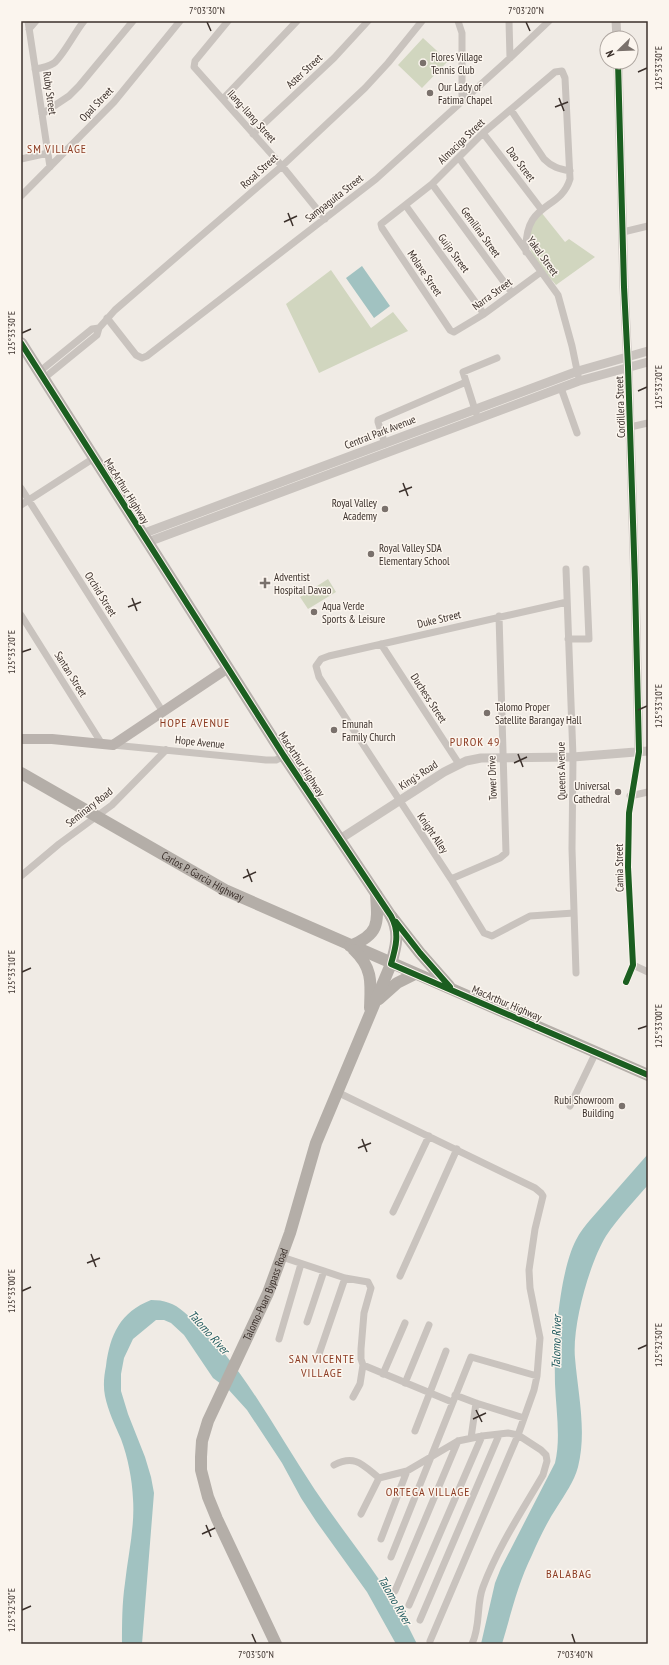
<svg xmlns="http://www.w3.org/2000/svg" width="669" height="1665" font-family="'PT Sans Narrow',sans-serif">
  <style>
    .green { fill: #d1d6bf }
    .water { fill: #a1c2c1 }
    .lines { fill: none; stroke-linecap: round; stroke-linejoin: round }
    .minor { stroke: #c9c3be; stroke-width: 7 }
    .tertiary { stroke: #c9c3be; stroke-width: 9 }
    .secondary { stroke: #bab3ae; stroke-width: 10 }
    .primary { stroke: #b8b1ad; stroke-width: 12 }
    .trunk { stroke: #b4aea8; stroke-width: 12 }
    .cycleway-casing { stroke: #fbf5ee; stroke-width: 8 }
    .cycleway { stroke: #1b5e20; stroke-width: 6 }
    .ticks { fill: none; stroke: #3b302b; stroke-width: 1.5 }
    .poi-dot { fill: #7a716c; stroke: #fbf5ee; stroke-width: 1.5 }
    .labels { text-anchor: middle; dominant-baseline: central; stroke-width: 3; stroke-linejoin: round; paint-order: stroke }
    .poi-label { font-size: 11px; fill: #3b302b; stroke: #fbf5ee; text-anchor: start }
    .street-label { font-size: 11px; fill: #3b302b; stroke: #fbf5ee }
    .neighbourhood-label { font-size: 12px; letter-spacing: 1px; fill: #8c3b22; stroke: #fbf5ee }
    .water-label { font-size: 12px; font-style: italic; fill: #1f5a5e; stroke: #fbf5ee }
    .neatline { fill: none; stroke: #3b302b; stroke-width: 1.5 }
    .ticks-label { font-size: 10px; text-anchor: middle; fill: #3b302b }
  </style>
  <rect width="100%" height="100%" fill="#f0ebe5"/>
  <path class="green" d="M 423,38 L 448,61 L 422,88 L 398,65 Z
    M 541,212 L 565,242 L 569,239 L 595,257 L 556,285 C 544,270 523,252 530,231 C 532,225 537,218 541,212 Z
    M 331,270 L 371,328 L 393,312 L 408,331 L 319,373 L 286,304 Z
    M 328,579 L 336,592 L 308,609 L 300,597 Z"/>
  <path class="water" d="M 362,266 L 390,306 L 374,318 L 346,278 Z
    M 648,1154 L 648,1185 C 634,1201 618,1218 606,1236 C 589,1264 572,1326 575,1358 C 578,1394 587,1431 578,1467 C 574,1482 565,1494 557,1507 C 547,1522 539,1539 532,1555 C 518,1583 511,1614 502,1644 L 481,1644 L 495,1583 L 501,1568 L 555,1463 C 561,1438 556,1410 555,1384 C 554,1346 559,1273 576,1240 C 580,1232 585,1226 590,1220 Z
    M 151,1300 C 164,1300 174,1303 184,1312 C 241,1360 274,1429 315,1490 C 349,1541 391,1588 417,1644 L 396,1644 L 367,1592 L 316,1521 L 301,1498 L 282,1463 L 247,1410 L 228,1389 L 213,1378 L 184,1335 L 171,1323 L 164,1320 L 156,1320 L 133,1339 L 124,1358 L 121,1374 L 121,1391 L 128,1414 L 145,1457 L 151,1477 L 154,1493 L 142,1644 L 122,1644 C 122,1624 122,1603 125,1583 C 128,1555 135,1527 133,1499 C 132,1479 128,1458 121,1439 C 115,1425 108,1411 105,1396 C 103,1386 104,1376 106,1366 C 110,1335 120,1312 151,1300 Z"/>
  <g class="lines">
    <path class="minor" d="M 28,21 L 50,167
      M 228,21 L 195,61 L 194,67 L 282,166 L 325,219
      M 458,21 L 462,33 L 462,102
      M 509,21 L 510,58
      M 29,29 L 36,21
      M 35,69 C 42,68 48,67 54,63 C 63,56 75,32 84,21
      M 223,99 L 297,21
      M 511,110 L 544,159 C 552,167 559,169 570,171
      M 42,114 L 69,96 L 79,86 L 133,21
      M 483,133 L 541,209
      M 253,134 L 334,58 L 368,21
      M 459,158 L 558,295 L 572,346 L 578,375
      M 21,159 L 48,153
      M 432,184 L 512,293
      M 21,196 L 114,102 L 180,21
      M 406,206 L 484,314
      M 623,232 L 648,226
      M 526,252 C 524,200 560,212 570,179 L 565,78 L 562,71 L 555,72 L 483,133 L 432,184 L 381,224 L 382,228 L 450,330 L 454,332 L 484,314 L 541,272
      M 107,318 L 136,355 L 142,358 L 147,356 L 376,179 L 510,58 L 549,21
      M 39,372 L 92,329 L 99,328
      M 43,379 L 97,335 L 99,328 L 115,310 L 282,166 L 365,88 L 388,63 L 422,21
      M 561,388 L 577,433
      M 476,413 L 463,372 L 497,358
      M 630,427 L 648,423
      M 385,444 L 378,422 L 378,420 L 466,382
      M 21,488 L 163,712
      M 21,505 L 94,458
      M 566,569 L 573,757 L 572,849 L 576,973
      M 567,602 L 329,656 L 321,659 L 316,666 L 319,677 L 451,879 L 484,933 L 492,936 L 530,916 L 574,913
      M 21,615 L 102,744
      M 568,639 L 589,639 L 586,569
      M 381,644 L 459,764
      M 113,745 L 266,760 L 276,760 L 284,756
      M 630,796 L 648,792
      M 21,876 L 59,844 L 112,805 L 166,750
      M 451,879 L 500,858 L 506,853 L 499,616
      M 633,965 L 648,972
      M 626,982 L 633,965 L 628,867 L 629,813 L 639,752
      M 337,1092 L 535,1188 L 541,1193 L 543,1196 L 535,1229 L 529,1270 L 530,1288 L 540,1338 L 537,1376 L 534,1390 L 518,1435 L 430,1641
      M 570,1106 L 596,1052
      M 393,1212 L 429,1136
      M 282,1257 L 345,1278 L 368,1282 L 371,1288 L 364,1313 L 361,1349 L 361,1359 L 363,1365 L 360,1384 L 353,1397
      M 400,1276 L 457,1149
      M 307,1322 L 324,1271
      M 279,1339 L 301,1264
      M 319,1354 L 345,1278
      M 363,1365 L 452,1402
      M 383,1374 L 405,1323
      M 405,1383 L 429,1325
      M 455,1395 L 476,1403 L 524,1418
      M 415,1431 L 446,1351
      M 471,1438 L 476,1403
      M 334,1465 C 355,1454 363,1465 379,1478
      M 361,1514 L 379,1478 L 407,1471 L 458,1441 L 482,1436 L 508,1433 L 518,1435 L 541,1450 L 546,1455 L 547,1461 L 543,1475 C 522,1511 498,1547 483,1587 C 476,1605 481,1625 472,1644
      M 381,1539 L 407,1471
      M 391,1557 L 471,1357 L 537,1376
      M 395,1591 L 458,1441
      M 409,1605 L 482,1436
      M 420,1620 L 499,1435"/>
    <path class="tertiary" d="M 616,21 L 617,38
      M 618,62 L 624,287 L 628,367 L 635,584 L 639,752
      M 142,534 L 578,371 L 648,351
      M 148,542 L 579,381 L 648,362
      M 340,839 L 444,772 L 466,761 L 481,758 L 573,757 L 648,751"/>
    <path class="secondary" d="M 21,739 L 52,739 L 113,745 L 228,668"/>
    <path class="primary" d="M 21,343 L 284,756 L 391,916 C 400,932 396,947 391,964"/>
    <g class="trunk">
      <path id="s1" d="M 21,773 L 225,890 L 648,1075"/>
      <path d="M 391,916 L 420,953 L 449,986"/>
      <path d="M 350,946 C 380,934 378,923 376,894"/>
      <path d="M 354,950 C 373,968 371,983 370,1008"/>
      <path d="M 379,999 L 397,983 L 415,974"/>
      <path id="s2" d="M 276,1644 L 217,1519 L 208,1497 L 201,1470 L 201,1457 L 202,1441 L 208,1421 L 268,1293 L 290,1233 L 316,1143 L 391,964"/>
    </g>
    <g class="cycleway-casing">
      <path id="cycleway" d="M 618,62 L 624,287 L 628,367 L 635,584 L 639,752 L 629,813 L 628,867 L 633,965 L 626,982
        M 21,343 L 284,756 L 391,916 C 400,932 396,947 391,964 L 648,1075
        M 396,922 L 420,953 L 450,987"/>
    </g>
    <use href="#cycleway" class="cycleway"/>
  </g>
  <path class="ticks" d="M 207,22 L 211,31M 526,22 L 530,31M 638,72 L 647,68M 559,98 L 564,111M 555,107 L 568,102M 288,213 L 293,226M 284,222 L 297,216M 22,333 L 31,329M 638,391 L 647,387M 403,483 L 408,496M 399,492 L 412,487M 132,598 L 137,611M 128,607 L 141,602M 22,652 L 31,649M 638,710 L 647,706M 518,754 L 523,767M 514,763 L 527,757M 247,869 L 252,882M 243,878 L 256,872M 22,972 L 31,968M 638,1029 L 647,1026M 362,1139 L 367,1152M 358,1148 L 371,1143M 91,1254 L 96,1267M 87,1263 L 100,1258M 22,1291 L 31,1287M 638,1349 L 647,1345M 476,1410 L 482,1422M 473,1419 L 486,1413M 206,1525 L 211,1537M 202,1534 L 215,1528M 22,1610 L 31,1606M 252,1634 L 256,1643M 572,1634 L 575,1643"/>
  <g class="poi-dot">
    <circle cx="423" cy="63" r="4"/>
    <circle cx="430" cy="93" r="4"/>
    <circle cx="385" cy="509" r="4"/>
    <circle cx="371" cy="554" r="4"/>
    <path d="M263 577h4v4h4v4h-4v4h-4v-4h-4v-4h4z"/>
    <circle cx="314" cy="612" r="4"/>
    <circle cx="487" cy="713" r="4"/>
    <circle cx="334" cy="730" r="4"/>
    <circle cx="618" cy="792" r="4"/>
    <circle cx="622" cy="1106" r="4"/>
  </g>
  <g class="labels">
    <g class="poi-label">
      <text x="431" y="57">Flores Village<tspan x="431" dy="13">Tennis Club</tspan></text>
      <text x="438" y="87">Our Lady of<tspan x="438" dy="13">Fatima Chapel</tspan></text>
      <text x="377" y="503" text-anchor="end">Royal Valley<tspan x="377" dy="13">Academy</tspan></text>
      <text x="379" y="548">Royal Valley SDA<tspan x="379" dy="13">Elementary School</tspan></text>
      <text x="274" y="577">Adventist<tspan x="274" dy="13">Hospital Davao</tspan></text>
      <text x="322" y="606">Aqua Verde<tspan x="322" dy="13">Sports &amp; Leisure</tspan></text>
      <text x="495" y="707">Talomo Proper<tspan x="495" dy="13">Satellite Barangay Hall</tspan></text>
      <text x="342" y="724">Emunah<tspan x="342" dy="13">Family Church</tspan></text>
      <text x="610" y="786" text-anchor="end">Universal<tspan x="610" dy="13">Cathedral</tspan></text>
      <text x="614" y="1100" text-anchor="end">Rubi Showroom<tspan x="614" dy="13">Building</tspan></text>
    </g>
    <g class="street-label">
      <text transform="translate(304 71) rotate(-43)">Aster Street</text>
      <text transform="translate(50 93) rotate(82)">Ruby Street</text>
      <text transform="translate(96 104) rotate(-46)">Opal Street</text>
      <text transform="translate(252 116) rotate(48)">Ilang-Ilang Street</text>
      <text transform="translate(461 141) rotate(-44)">Almaciga Street</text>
      <text transform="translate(521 164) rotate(53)">Dao Street</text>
      <text transform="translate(259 171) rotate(-42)">Rosal Street</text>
      <text transform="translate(334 198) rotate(-38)">Sampaguita Street</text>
      <text transform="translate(481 232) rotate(54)">Gemilina Street</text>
      <text transform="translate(454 253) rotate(54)">Guijo Street</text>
      <text transform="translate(543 256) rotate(54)">Yakal Street</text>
      <text transform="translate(425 273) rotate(56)">Molave Street</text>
      <text transform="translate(492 294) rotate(-36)">Narra Street</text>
      <text transform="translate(620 407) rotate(-92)">Cordillera Street</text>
      <text transform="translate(380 432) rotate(-21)">Central Park Avenue</text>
      <text transform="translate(127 491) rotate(58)">MacArthur Highway</text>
      <text transform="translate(101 594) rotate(58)">Orchid Street</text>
      <text transform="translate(439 619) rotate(-13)">Duke Street</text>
      <text transform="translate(71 674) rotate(58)">Santan Street</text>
      <text transform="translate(429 698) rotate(57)">Duchess Street</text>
      <text transform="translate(200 742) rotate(6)">Hope Avenue</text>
      <text transform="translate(302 764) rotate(57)">MacArthur Highway</text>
      <text transform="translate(561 771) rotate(-91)">Queens Avenue</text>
      <text transform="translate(418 775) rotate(-33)">King's Road</text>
      <text transform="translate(492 778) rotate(-92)">Tower Drive</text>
      <text transform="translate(89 807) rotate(-38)">Seminary Road</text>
      <text transform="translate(433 833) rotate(56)">Knight Alley</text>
      <text transform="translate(619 868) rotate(-91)">Camia Street</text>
      <text stroke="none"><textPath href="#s1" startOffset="209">Carlos P. Garcia Highway</textPath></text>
      <text transform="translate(507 1003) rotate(23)">MacArthur Highway</text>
      <text stroke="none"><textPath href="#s2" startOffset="379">Talomo-Puan Bypass Road</textPath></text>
    </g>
    <g class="neighbourhood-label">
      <text x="57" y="148">SM VILLAGE</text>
      <text x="195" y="722">HOPE AVENUE</text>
      <text x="475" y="741">PUROK 49</text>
      <text x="322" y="1358">SAN VICENTE<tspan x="322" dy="14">VILLAGE</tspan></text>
      <text x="428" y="1491">ORTEGA VILLAGE</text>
      <text x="569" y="1573">BALABAG</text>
    </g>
    <g class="water-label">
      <text transform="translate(209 1332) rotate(48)">Talomo River</text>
      <text transform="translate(556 1342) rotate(-89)">Talomo River</text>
      <text transform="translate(395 1600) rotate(60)">Talomo River</text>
    </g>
  </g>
  <rect width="669" height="1665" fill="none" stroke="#fbf5ee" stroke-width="44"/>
  <g transform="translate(619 50) rotate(247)"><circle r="19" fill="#fbf5ee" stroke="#aea6a0"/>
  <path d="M0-3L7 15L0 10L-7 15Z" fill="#7a716c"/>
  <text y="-6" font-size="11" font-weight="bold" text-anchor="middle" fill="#3b302b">N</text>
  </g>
  <rect x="22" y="22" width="625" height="1621" class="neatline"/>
  <g class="ticks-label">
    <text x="207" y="14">7°03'30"N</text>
    <text x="526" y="14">7°03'20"N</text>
    <text transform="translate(658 68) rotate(-90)" y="4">125°33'30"E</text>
    <text transform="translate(11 333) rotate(-90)" y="4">125°33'30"E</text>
    <text transform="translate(658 387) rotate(-90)" y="4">125°33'20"E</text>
    <text transform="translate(11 652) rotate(-90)" y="4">125°33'20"E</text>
    <text transform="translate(658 706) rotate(-90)" y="4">125°33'10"E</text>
    <text transform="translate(11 972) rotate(-90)" y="4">125°33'10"E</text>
    <text transform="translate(658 1026) rotate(-90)" y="4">125°33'00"E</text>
    <text transform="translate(11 1291) rotate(-90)" y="4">125°33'00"E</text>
    <text transform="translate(658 1345) rotate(-90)" y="4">125°32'50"E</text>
    <text transform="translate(11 1610) rotate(-90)" y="4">125°32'50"E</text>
    <text x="256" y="1658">7°03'50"N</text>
    <text x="575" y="1658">7°03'40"N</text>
  </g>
</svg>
